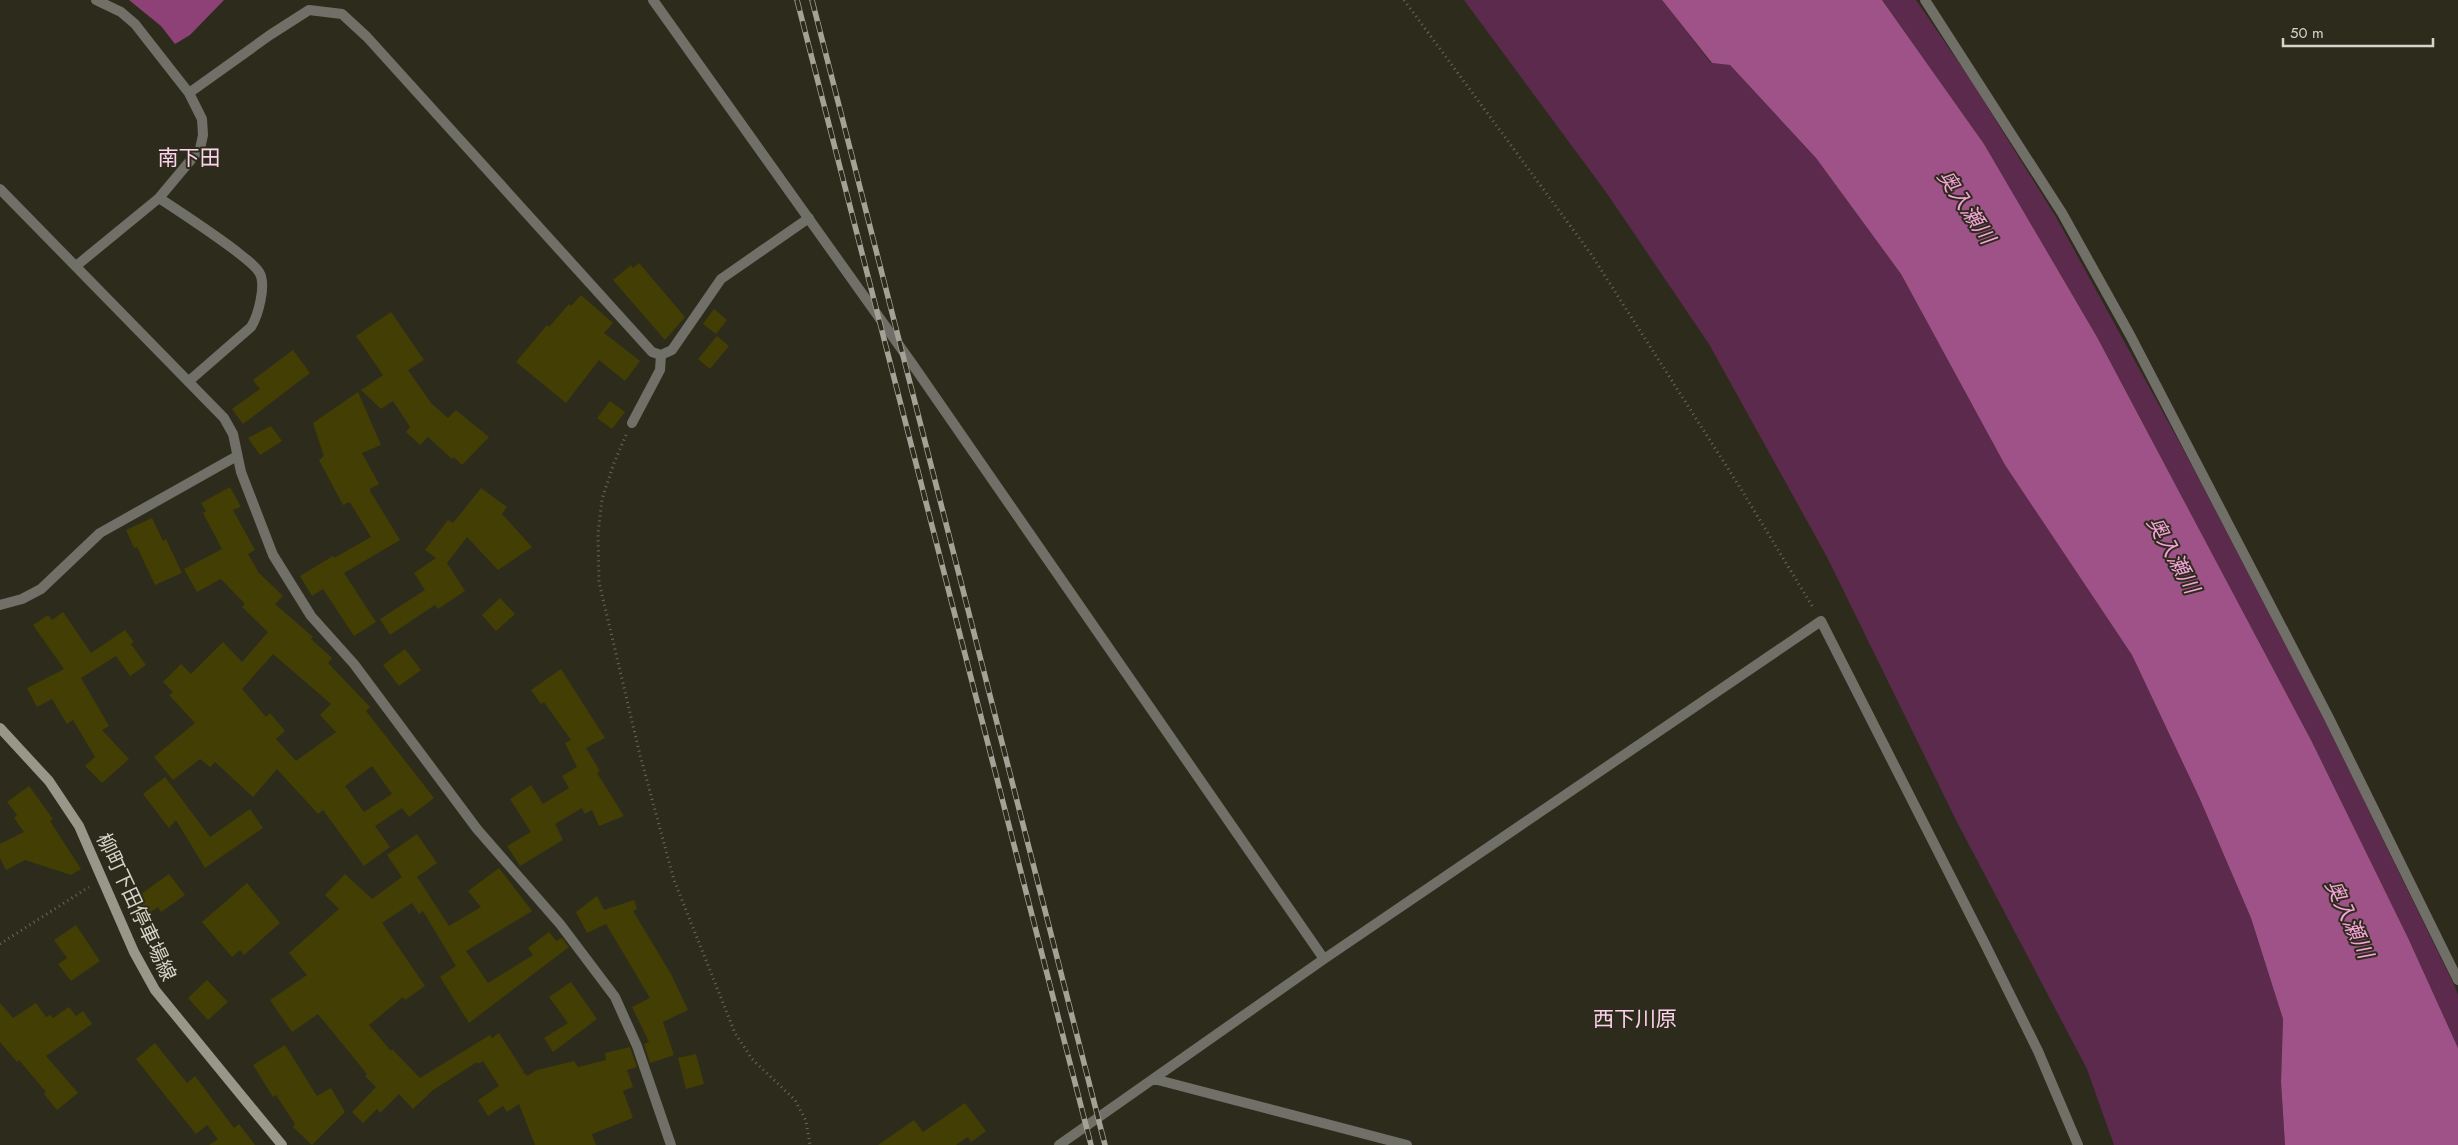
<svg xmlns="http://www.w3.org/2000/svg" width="2458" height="1145" font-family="Jost,'Noto Sans JP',sans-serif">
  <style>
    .green { fill: #5c2a4d }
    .forest { fill: #8d4176 }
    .water { fill: #9f5287 }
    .building { fill: #433e03; fill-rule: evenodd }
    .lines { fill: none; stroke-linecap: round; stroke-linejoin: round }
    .path { stroke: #6a695b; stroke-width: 3; stroke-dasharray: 1 4; stroke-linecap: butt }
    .minor { stroke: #717068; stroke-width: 10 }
    .secondary { stroke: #98978a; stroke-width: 10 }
    .rail-casing { stroke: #a3a296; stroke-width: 5.5 }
    .rail { stroke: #2d2c1c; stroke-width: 4; stroke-dasharray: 11; stroke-linecap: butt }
    .labels { text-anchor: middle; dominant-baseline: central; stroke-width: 4; stroke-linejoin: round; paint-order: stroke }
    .street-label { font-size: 20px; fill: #d5d4ca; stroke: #2d2c1c }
    .neighbourhood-label { font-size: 21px; fill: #fdd2ed; stroke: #2d2c1c }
    .water-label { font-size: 21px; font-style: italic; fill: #f7a3db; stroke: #2d2c1c }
  </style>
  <rect width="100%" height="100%" fill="#2d2c1c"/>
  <path class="green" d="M 1464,0 L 1662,0 L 1711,63 L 1730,65 L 1816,158 L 1901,274 L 2005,465 L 2132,655 L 2199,797 L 2251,918 L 2283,1019 L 2281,1082 L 2285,1145 L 2114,1145 L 2087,1069 L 1957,822 L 1827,557 L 1709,344 L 1606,192 Z
    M 1882,0 L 1916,0 L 1970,79 L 2056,217 L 2188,458 L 2323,717 L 2455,987 L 2458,995 L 2458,1048 L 2409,940 L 2312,742 L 2097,337 L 1984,144 Z"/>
  <path class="forest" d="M 129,0 L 224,0 L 190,35 L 175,44 L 161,26 Z"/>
  <path class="water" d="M 1662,0 L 1882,0 L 1984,144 L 2097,337 L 2312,742 L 2409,940 L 2458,1048 L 2458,1145 L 2285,1145 L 2281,1082 L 2283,1019 L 2251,918 L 2199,797 L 2132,655 L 2005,465 L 1901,274 L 1816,158 L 1730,65 L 1712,63 Z"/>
  <path class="building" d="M 639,263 L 685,317 L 665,340 L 613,280 L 631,265 L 633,268 Z
    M 581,295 L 613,323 L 604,333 L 640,361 L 625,381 L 599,360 L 566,403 L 516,362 L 547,325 L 549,327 L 569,304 L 571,306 Z
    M 714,309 L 727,320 L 716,334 L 703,324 Z
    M 391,312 L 424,360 L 408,370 L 431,403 L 448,418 L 456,410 L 489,437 L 462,465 L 454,457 L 452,459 L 428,437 L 420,445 L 406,432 L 410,427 L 393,401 L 381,409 L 361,390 L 383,375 L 356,336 Z
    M 717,336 L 729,346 L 710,369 L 698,359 Z
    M 293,350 L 310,373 L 243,424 L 232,409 L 260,389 L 253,380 Z
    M 358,392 L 381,445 L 362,453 L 379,484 L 370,489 L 370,491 L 400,540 L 344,573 L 376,622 L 354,636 L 323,589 L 312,596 L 300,576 L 333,556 L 334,558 L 371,537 L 351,504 L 349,502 L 343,505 L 319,460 L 324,456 L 313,423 Z
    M 610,401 L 625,412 L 612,429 L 597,418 Z
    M 271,426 L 282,441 L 260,455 L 248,438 Z
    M 230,487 L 241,507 L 233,510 L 255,550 L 248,554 L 259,573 L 283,596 L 275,604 L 313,637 L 311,639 L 332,658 L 328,663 L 370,707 L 366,711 L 434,798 L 409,817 L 402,808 L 375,826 L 390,847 L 364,866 L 323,810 L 318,814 L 277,769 L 253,797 L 215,762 L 210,767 L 200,759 L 173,780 L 154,757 L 195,723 L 169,695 L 173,692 L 163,682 L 181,664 L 191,674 L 223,642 L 242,662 L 268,632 L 242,607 L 245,604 L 221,579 L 197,592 L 184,569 L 222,549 L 203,513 L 206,511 L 201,503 ZM 273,654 L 331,704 L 320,715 L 336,732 L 296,761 L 276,739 L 285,731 L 270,713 L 266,717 L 242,689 ZM 372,766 L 392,794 L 364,812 L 345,786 Z
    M 481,488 L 507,507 L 502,514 L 532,547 L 498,570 L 467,537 L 447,563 L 465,591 L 438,609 L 435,605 L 390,635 L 380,619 L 425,590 L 414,573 L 436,558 L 425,550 L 448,520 L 453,523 Z
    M 152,518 L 163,541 L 166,539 L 182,573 L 155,585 L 137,547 L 134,548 L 126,530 Z
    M 500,598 L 515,614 L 496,631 L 482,615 Z
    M 63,612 L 91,653 L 125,630 L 134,642 L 131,644 L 146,665 L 130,676 L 116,656 L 81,678 L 109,726 L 102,730 L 129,759 L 102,783 L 85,766 L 95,757 L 73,720 L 67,724 L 52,699 L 37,707 L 27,688 L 64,669 L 33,625 L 48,615 L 52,620 Z
    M 405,649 L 421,670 L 399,686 L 383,665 Z
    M 561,669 L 605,738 L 586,748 L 600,771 L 597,773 L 624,816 L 599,826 L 592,810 L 585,814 L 582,808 L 555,824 L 563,840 L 520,866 L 507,846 L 531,832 L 510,799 L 531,785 L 543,804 L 569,788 L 562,776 L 577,767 L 565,743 L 571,740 L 544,702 L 541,704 L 531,690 Z
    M 165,777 L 210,837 L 250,809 L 263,828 L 205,868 L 176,820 L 169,828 L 143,794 Z
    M 29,786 L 53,819 L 50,821 L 81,869 L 71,875 L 25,860 L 6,870 L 0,858 L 0,844 L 24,832 L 14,818 L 17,815 L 7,802 Z
    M 417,834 L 437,863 L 417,877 L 449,926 L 481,907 L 468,891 L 499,868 L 532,911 L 466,951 L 488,983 L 533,955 L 528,948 L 549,932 L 556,941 L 562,938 L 569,947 L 469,1023 L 440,977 L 456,966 L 423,911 L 419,914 L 412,903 L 382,923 L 425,986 L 405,1000 L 403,997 L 369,1025 L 391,1051 L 392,1049 L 420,1078 L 490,1035 L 492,1038 L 499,1033 L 524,1072 L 522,1074 L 525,1073 L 527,1076 L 537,1070 L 574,1061 L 578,1067 L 606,1060 L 605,1053 L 630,1047 L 637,1067 L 627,1070 L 633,1087 L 623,1091 L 633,1118 L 592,1134 L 596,1145 L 535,1145 L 519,1104 L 507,1112 L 503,1106 L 488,1116 L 478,1100 L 499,1086 L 483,1061 L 478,1064 L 477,1062 L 433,1090 L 413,1109 L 399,1094 L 380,1113 L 377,1109 L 363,1123 L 352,1112 L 376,1087 L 365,1076 L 367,1074 L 318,1014 L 292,1032 L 270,1000 L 307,975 L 289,953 L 339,909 L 325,895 L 345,874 L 372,899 L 402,877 L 387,855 Z
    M 169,874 L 185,895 L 161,912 L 158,907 L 145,916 L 134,899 Z
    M 247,883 L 280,923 L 244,955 L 240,950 L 232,957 L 202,922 Z
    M 597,896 L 604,910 L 634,900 L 637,909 L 633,911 L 671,974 L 688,1010 L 663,1022 L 674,1055 L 650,1063 L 644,1044 L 649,1042 L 632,1007 L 650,998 L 606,924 L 587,933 L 576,912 Z
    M 76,925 L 100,961 L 71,981 L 58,964 L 67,958 L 54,940 Z
    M 207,980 L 228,1002 L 208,1020 L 188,998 Z
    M 571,982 L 597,1019 L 553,1052 L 544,1038 L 568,1023 L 549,997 Z
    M 0,1003 L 13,1018 L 36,1003 L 46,1017 L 50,1015 L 53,1018 L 69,1007 L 76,1016 L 83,1011 L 92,1024 L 46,1056 L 78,1093 L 57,1110 L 44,1094 L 46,1092 L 19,1060 L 17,1062 L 0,1042 Z
    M 155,1043 L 187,1083 L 195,1076 L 234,1128 L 239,1124 L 255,1145 L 209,1145 L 218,1139 L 207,1125 L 196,1134 L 136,1059 Z
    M 285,1045 L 317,1096 L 331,1088 L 345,1112 L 312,1145 L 293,1127 L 295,1124 L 276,1095 L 273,1097 L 253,1065 Z
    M 696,1054 L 704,1084 L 686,1089 L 678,1058 Z
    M 965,1103 L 986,1131 L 971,1142 L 968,1137 L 956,1145 L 878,1145 L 914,1120 L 923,1132 Z"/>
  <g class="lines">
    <path class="path" d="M 1404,0 L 1591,254 L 1741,489 L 1814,609
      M 626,435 L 614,463 L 602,499 L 598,534 L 599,582 L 640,755 L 674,880 L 735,1033 L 752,1059 L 795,1100 L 806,1121 L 810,1145
      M 0,944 L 89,887"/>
    <path class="minor" d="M 653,0 L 913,365 L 1324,959
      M 1925,0 L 2062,213 L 2130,335 L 2328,716 L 2458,980
      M 189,93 L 270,35 L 309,10 L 342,14 L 367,37 L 652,352 L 661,355 L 672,350 L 721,279 L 809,218
      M 0,189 L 224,418 L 233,434 L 241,472 L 273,555 L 311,616 L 354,664 L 477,829 L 560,924 L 615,997 L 637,1046 L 671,1145
      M 159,198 C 185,215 211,232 236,251 C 243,257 254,264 259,272 C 267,284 258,316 251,327 L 189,381
      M 76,266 L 159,198 L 200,149 L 203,135 L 202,119 L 189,93 L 135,24 L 121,12 L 96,0
      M 632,423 L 660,370 L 661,355
      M 0,605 L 22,599 L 41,589 L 100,533 L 237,456
      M 1154,1079 L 1407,1145
      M 1059,1145 L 1324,959 L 1821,621 L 1986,946 L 2038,1051 L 2078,1145"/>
    <path class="secondary" d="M 0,728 L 49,781 L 79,826 L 134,952 L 155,990 L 282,1145"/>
    <g class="rail-casing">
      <path id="rail" d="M 797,0 L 1091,1145
        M 812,0 L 1105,1145"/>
    </g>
    <use href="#rail" class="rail"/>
  </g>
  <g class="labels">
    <g class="street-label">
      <text transform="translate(136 907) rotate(65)">柳町下田停車場線</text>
    </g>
    <g class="neighbourhood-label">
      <text x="189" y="158">南下田</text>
      <text x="1635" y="1019">西下川原</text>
    </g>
    <g class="water-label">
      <text transform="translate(1966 207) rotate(56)">奥入瀬川</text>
      <text transform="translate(2173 555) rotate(61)">奥入瀬川</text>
      <text transform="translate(2349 919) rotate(65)">奥入瀬川</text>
    </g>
  </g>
  <path d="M2283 38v8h150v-8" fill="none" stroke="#d5d4ca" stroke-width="2.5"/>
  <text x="2290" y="38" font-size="15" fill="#d5d4ca" stroke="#2d2c1c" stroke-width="4" paint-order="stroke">50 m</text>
</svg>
